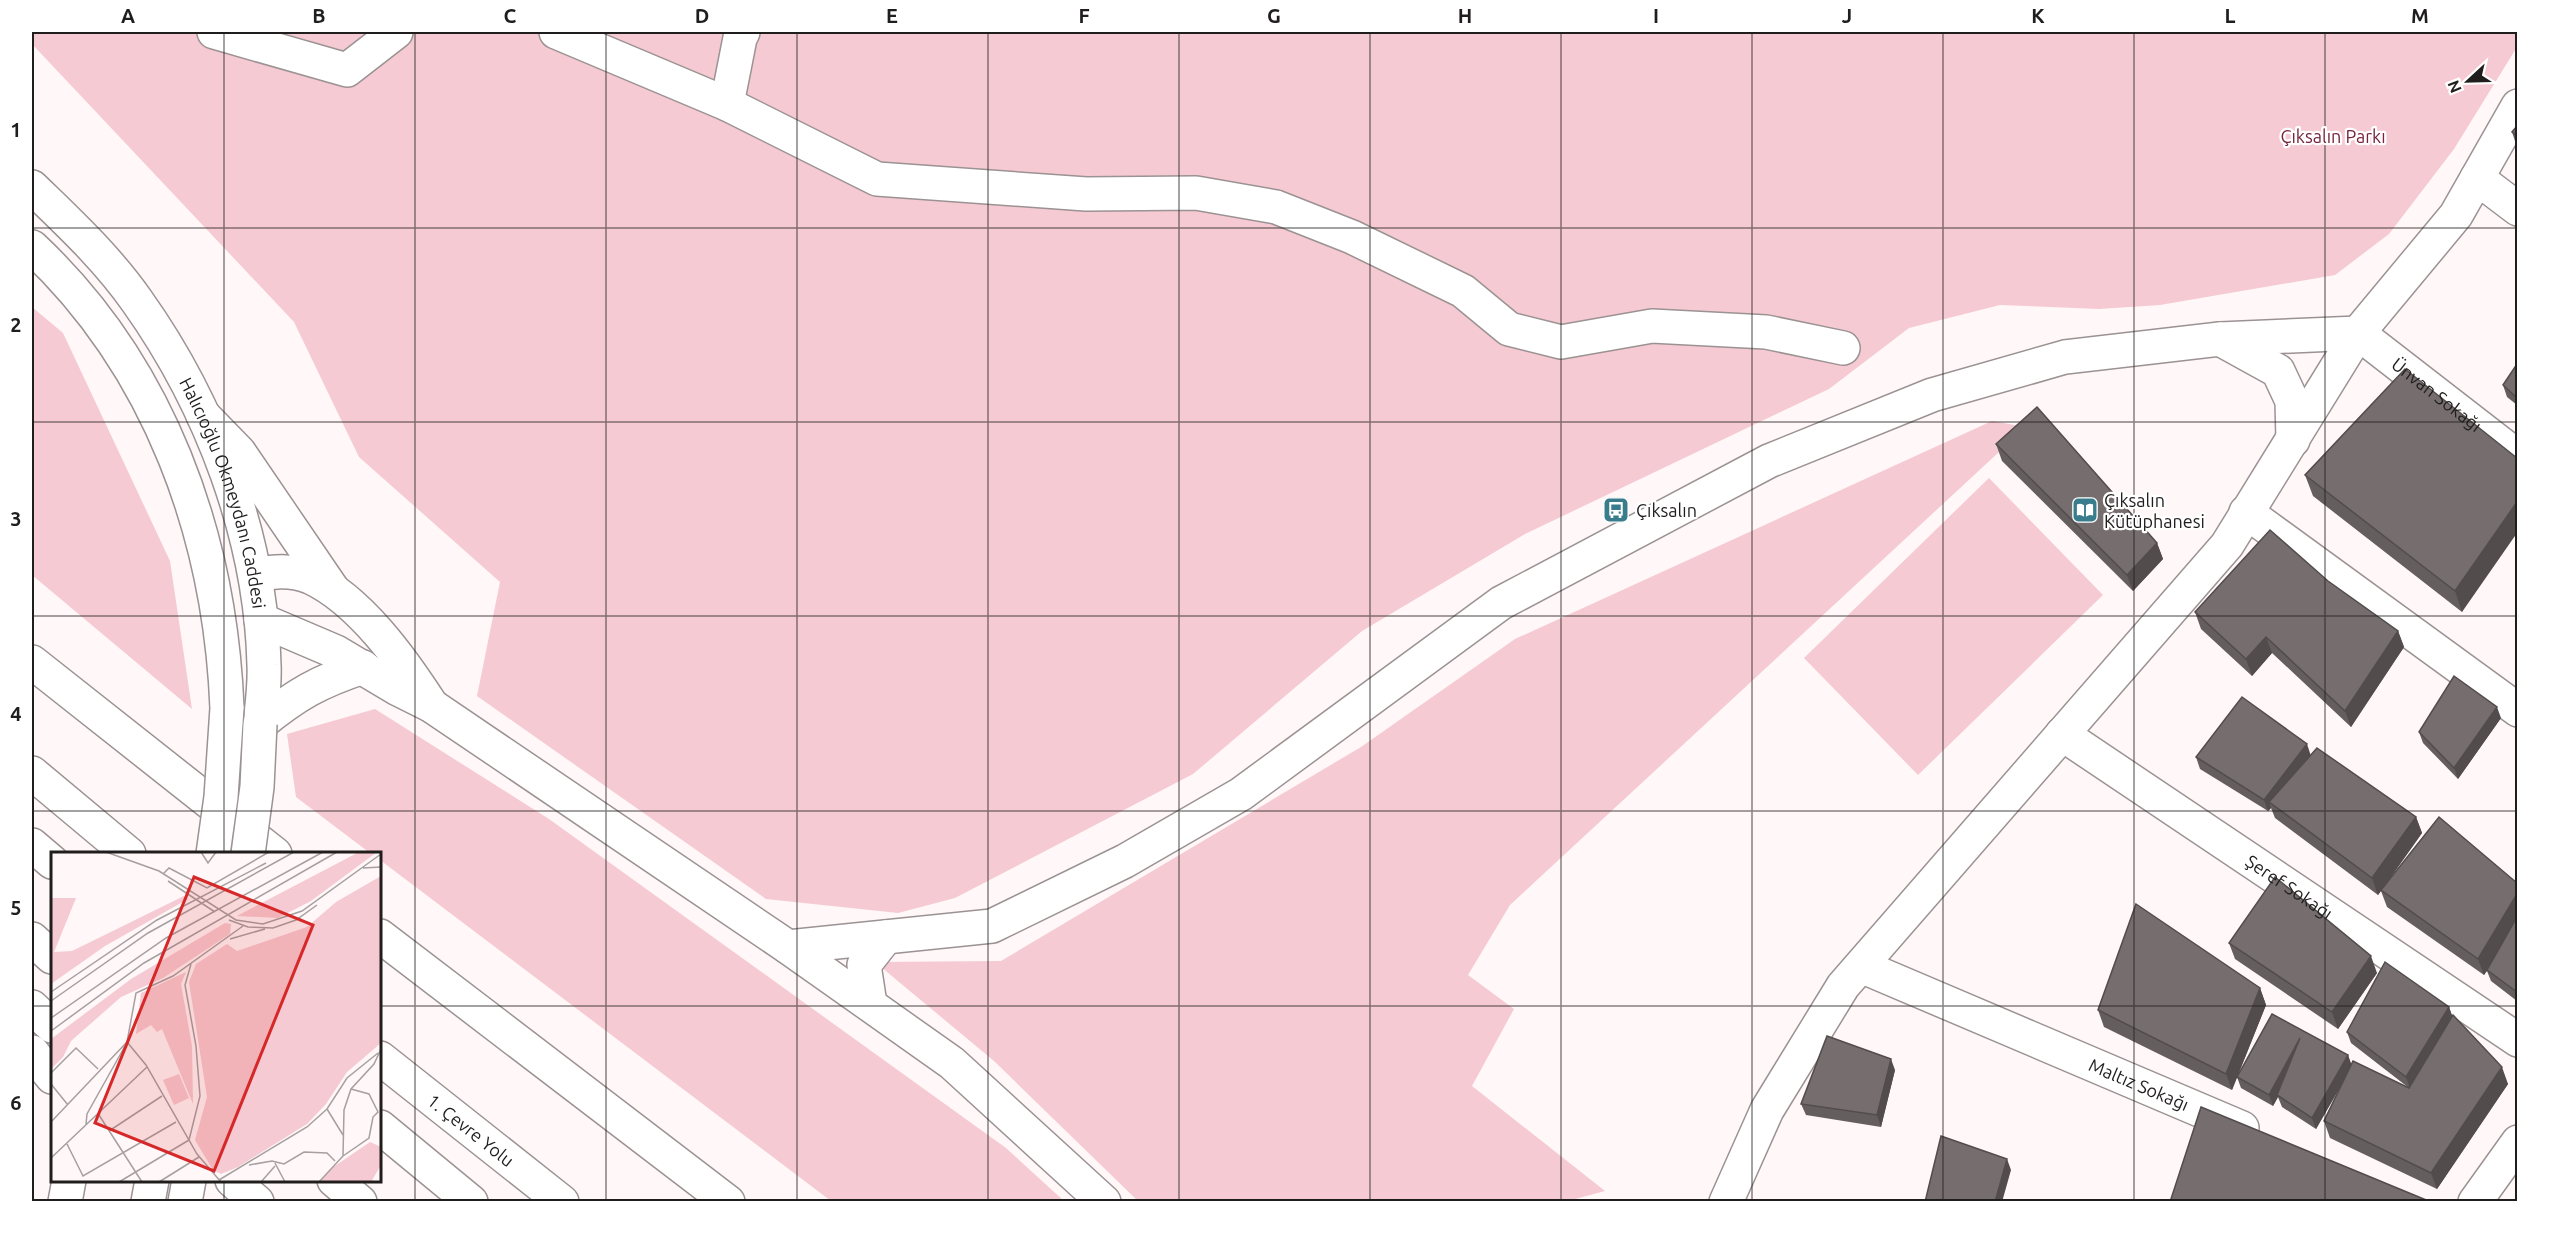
<svg xmlns="http://www.w3.org/2000/svg" width="2549" height="1233" font-family="Ubuntu,sans-serif">
  <style>
    .green { fill: #f6cad2 }
    .lines { fill: none; stroke-linecap: round; stroke-linejoin: round }
    .minor-casing { stroke: #9b9293; stroke-width: 36 }
    .major-casing { stroke: #9b9293; stroke-width: 36 }
    .highway-casing { stroke: #9b9293; stroke-width: 36 }
    .minor { stroke: #fff; stroke-width: 33 }
    .major { stroke: #fff; stroke-width: 33 }
    .highway { stroke: #fff; stroke-width: 33 }
    .major-bridge-casing { stroke: #9b9293; stroke-width: 36; stroke-linecap: butt }
    .major-bridge { stroke: #fff; stroke-width: 33 }
    .wall { fill: #655e5f }
    .shaded-wall { fill: #524c4d }
    .building { fill: #756d6e; stroke: #524c4d; stroke-width: 1.5 }
    .grid { fill: none; stroke: #201d1d; stroke-width: 1.5; stroke-opacity: 0.55 }
    .labels { text-anchor: middle; dominant-baseline: central; stroke-width: 4.5; stroke-linejoin: round; paint-order: stroke }
    .park-label { font-size: 18px; fill: #76233d; stroke: #fff }
    .street-label { font-size: 18px; fill: #201d1d; stroke: #fff }
    .poi-label { font-size: 18px; fill: #201d1d; stroke: #fff; text-anchor: start }
    .inset-road { fill: none; stroke: #a6a0a0; stroke-width: 1.5 }
    .view { fill: #d62828; fill-opacity: 0.15; stroke: #d62828; stroke-width: 3 }
    .inset-edge { fill: none; stroke: #201d1d; stroke-width: 3 }
    .neatline { fill: none; stroke: #201d1d; stroke-width: 2 }
    .grid-label { font-size: 20px; text-anchor: middle; font-weight: bold; fill: #201d1d }
  </style>
  <rect width="100%" height="100%" fill="#fff7f8"/>
  <path class="green" d="M 32,32 L 2518,32 L 2517,47 L 2454,149 L 2389,234 L 2335,275 L 2160,305 L 2099,309 L 2000,305 L 1909,328 L 1829,389 L 1525,534 L 1362,631 L 1193,774 L 955,898 L 898,913 L 766,899 L 477,696 L 500,582 L 359,457 L 294,322 L 32,44 Z
    M 32,307 L 63,333 L 170,561 L 192,709 L 32,575 Z
    M 1992,421 L 2026,427 L 1510,905 L 1468,975 L 1514,1009 L 1472,1086 L 1605,1191 L 1564,1202 L 1138,1201 L 994,1061 L 875,962 L 1001,961 L 1361,747 L 1515,639 Z
    M 1989,478 L 2103,595 L 1918,775 L 1804,658 Z
    M 375,709 L 549,819 L 1006,1148 L 1064,1201 L 831,1201 L 380,860 L 380,854 L 370,853 L 296,797 L 287,734 Z"/>
  <g class="lines">
    <g class="minor-casing">
      <g id="minor">
        <path d="M 214,32 L 347,70 L 396,32"/>
        <path d="M 556,32 L 727,104 L 877,179 L 1086,194 L 1196,193 L 1276,207 L 1352,237 L 1463,291 L 1509,329 L 1561,342 L 1652,326 L 1766,332 L 1843,348"/>
        <path d="M 727,104 L 740,38 L 743,32"/>
        <path d="M 2477,178 L 2518,209"/>
        <path id="s1" d="M 2358,333 L 2518,457"/>
        <path d="M 2220,339 L 2278,371 L 2292,401 L 2293,440"/>
        <path d="M 203,415 L 239,452 L 333,590"/>
        <path d="M 2246,512 L 2518,710"/>
        <path d="M 256,575 C 273,571 293,570 310,577 C 360,600 403,661 432,706"/>
        <path d="M 261,620 L 336,652 L 398,689 L 432,706 L 788,947 L 952,1063 L 1104,1202"/>
        <path d="M 260,724 C 297,694 318,682 363,667"/>
        <path id="s2" d="M 2062,734 L 2518,1040"/>
        <path d="M 32,845 L 52,862"/>
        <path d="M 788,947 L 992,926 L 1125,861 L 1241,794 L 1501,603 L 1769,461 L 1932,395 L 2065,357 L 2220,339 L 2358,333"/>
        <path id="s3" d="M 1861,966 L 2242,1128"/>
        <path d="M 870,1004 L 864,965 L 886,937"/>
        <path d="M 32,1052 L 52,1077"/>
        <path d="M 380,1127 L 471,1202"/>
        <path d="M 65,1202 L 69,1180"/>
        <path d="M 1726,1202 L 1767,1110 L 1843,986 L 2227,545 L 2358,333 L 2456,215 L 2518,106"/>
        <path d="M 2475,1202 L 2518,1142"/>
      </g>
    </g>
    <g class="major-casing">
      <g id="major">
        <path id="s4" d="M 32,187 C 69,223 107,258 137,301 C 211,405 261,537 264,665 C 265,685 262,705 260,724"/>
        <path d="M 32,247 C 160,367 220,535 227,708"/>
        <path d="M 148,1202 L 152,1180"/>
        <path d="M 185,1202 L 189,1180"/>
      </g>
    </g>
    <g class="highway-casing">
      <g id="highway">
        <path d="M 32,662 L 275,854"/>
        <path d="M 32,773 L 129,854"/>
        <path d="M 380,936 L 728,1202"/>
        <path d="M 32,939 L 52,957"/>
        <path d="M 32,1007 L 52,1026"/>
        <path id="s5" d="M 380,1058 L 562,1202"/>
        <path d="M 232,1180 L 257,1202"/>
        <path d="M 334,1180 L 360,1202"/>
      </g>
    </g>
    <use href="#minor" class="minor"/>
    <use href="#major" class="major"/>
    <use href="#highway" class="highway"/>
    <g class="major-bridge-casing">
      <path id="major-bridge" d="M 213,854 L 221,797 L 227,708
        M 248,854 L 257,787 L 260,724"/>
    </g>
    <use href="#major-bridge" class="major-bridge"/>
  </g>
  <path class="wall" d="M 2517,126 L 2517,147 L 2512,132 Z
    M 2517,364 L 2517,405 L 2507,397 L 2503,385 Z
    M 1996,444 L 2157,543 L 2163,559 L 2133,591 L 2002,461 Z
    M 2517,458 L 2462,612 L 2313,496 L 2305,475 Z
    M 2328,581 L 2398,631 L 2404,647 L 2351,727 L 2272,653 L 2252,676 L 2201,629 L 2195,612 Z
    M 2501,718 L 2458,779 L 2423,743 L 2419,732 Z
    M 2311,755 L 2416,817 L 2422,833 L 2386,884 L 2517,883 L 2517,1001 L 2491,981 L 2487,971 L 2484,975 L 2387,907 L 2381,891 L 2378,895 L 2275,818 L 2271,808 L 2268,811 L 2200,769 L 2196,757 Z
    M 2229,943 L 2377,973 L 2338,1029 L 2235,959 Z
    M 2260,988 L 2266,1005 L 2232,1090 L 2104,1027 L 2098,1010 Z
    M 2449,1007 L 2452,1016 L 2508,1084 L 2437,1189 L 2330,1138 L 2324,1121 L 2345,1079 L 2316,1129 L 2282,1107 L 2278,1097 L 2273,1106 L 2241,1088 L 2237,1077 L 2348,1055 L 2351,1065 L 2409,1088 L 2351,1043 L 2347,1032 Z
    M 1895,1070 L 1881,1127 L 1806,1115 L 1801,1104 Z"/>
  <path class="shaded-wall" d="M 2517,502 L 2517,533 L 2462,612 L 2455,591 Z
    M 2157,543 L 2163,559 L 2133,591 L 2127,575 Z
    M 2398,631 L 2404,647 L 2351,727 L 2345,711 Z
    M 2266,637 L 2272,653 L 2252,676 L 2246,659 Z
    M 2497,707 L 2501,718 L 2458,779 L 2454,768 Z
    M 2307,744 L 2311,756 L 2269,802 L 2271,808 L 2268,811 L 2264,800 Z
    M 2416,817 L 2422,833 L 2378,895 L 2372,878 Z
    M 2517,894 L 2517,921 L 2484,975 L 2478,959 Z
    M 2371,956 L 2377,973 L 2338,1029 L 2332,1012 Z
    M 2260,988 L 2266,1005 L 2232,1090 L 2226,1074 Z
    M 2449,1007 L 2453,1018 L 2410,1088 L 2406,1077 Z
    M 2300,1038 L 2277,1095 L 2278,1097 L 2273,1106 L 2269,1095 Z
    M 2348,1055 L 2352,1066 L 2316,1129 L 2312,1118 Z
    M 1891,1059 L 1895,1070 L 1881,1127 L 1877,1115 Z
    M 2502,1067 L 2508,1084 L 2437,1189 L 2431,1173 Z
    M 2007,1159 L 2011,1170 L 2002,1202 L 1995,1202 Z"/>
  <path class="building" d="M 2517,126 L 2517,136 L 2512,132 Z
    M 2517,364 L 2517,398 L 2503,385 Z
    M 2405,369 L 2517,458 L 2517,502 L 2455,591 L 2305,475 Z
    M 2037,407 L 2157,543 L 2127,575 L 1996,444 Z
    M 2270,530 L 2328,581 L 2398,631 L 2345,711 L 2266,637 L 2246,659 L 2195,612 Z
    M 2454,676 L 2497,707 L 2454,768 L 2419,732 Z
    M 2242,697 L 2307,744 L 2264,800 L 2196,757 Z
    M 2317,748 L 2416,817 L 2372,878 L 2269,802 Z
    M 2439,817 L 2517,883 L 2517,894 L 2478,959 L 2381,890 Z
    M 2275,877 L 2371,956 L 2332,1012 L 2229,943 Z
    M 2136,904 L 2260,988 L 2226,1074 L 2098,1010 Z
    M 2517,917 L 2517,992 L 2487,970 Z
    M 2385,962 L 2449,1007 L 2406,1077 L 2347,1032 Z
    M 2272,1014 L 2348,1055 L 2312,1118 L 2277,1095 L 2300,1038 L 2269,1095 L 2237,1077 Z
    M 2453,1015 L 2502,1067 L 2431,1173 L 2324,1121 L 2353,1061 L 2409,1088 Z
    M 1827,1036 L 1891,1059 L 1877,1115 L 1801,1104 Z
    M 2201,1107 L 2431,1202 L 2170,1202 Z
    M 1941,1136 L 2007,1159 L 1995,1202 L 1925,1202 Z"/>
  <path class="grid" d="M 224,32 L 224,854M 415,32 L 415,1202M 606,32 L 606,1202M 797,32 L 797,1202M 988,32 L 988,1202M 1179,32 L 1179,1202M 1370,32 L 1370,1202M 1561,32 L 1561,1202M 1752,32 L 1752,1202M 1943,32 L 1943,1202M 2134,32 L 2134,1202M 2325,32 L 2325,1202M 32,228 L 2518,228M 32,422 L 2518,422M 32,616 L 2518,616M 32,811 L 2518,811M 32,1006 L 52,1006M 380,1006 L 2518,1006M 224,1180 L 224,1202"/>
  <defs>
    <g id="bus-square" transform="scale(1.35)"><rect x="-9" y="-9" width="18" height="18" rx="4" fill="#397c8c" stroke="#fff"/><path d="M-5-6H5V4H4V6H2V4H-2V6H-4V4H-5ZM-3.5-4V0h7V-4ZM-3.5 1.2v1.5H-2V1.2ZM2 1.2v1.5H3.5V1.2Z" fill="#fff"/></g>
    <g id="library-square" transform="scale(1.35)"><rect x="-9" y="-9" width="18" height="18" rx="4" fill="#397c8c" stroke="#fff"/><path d="M-6-4Q-3-5.5-.7-3.5V5Q-3 3-6 4ZM6-4Q3-5.5 .7-3.5V5Q3 3 6 4Z" fill="#fff"/></g>
  </defs>
  <g fill-rule="evenodd">
    <use href="#bus-square" x="1616" y="510"/>
    <use href="#library-square" x="2085" y="510"/>
  </g>
  <g class="labels">
    <g class="park-label">
      <text x="2333" y="136">Çıksalın Parkı</text>
    </g>
    <g class="street-label">
      <text stroke="none"><textPath href="#s1" startOffset="100">Ünvan Sokağı</textPath></text>
      <text stroke="none"><textPath href="#s4" startOffset="368">Halıcıoğlu Okmeydanı Caddesi</textPath></text>
      <text stroke="none"><textPath href="#s2" startOffset="274">Şeref Sokağı</textPath></text>
      <text stroke="none"><textPath href="#s3" startOffset="302">Maltız Sokağı</textPath></text>
      <text stroke="none"><textPath href="#s5" startOffset="116">1. Çevre Yolu</textPath></text>
    </g>
    <g class="poi-label">
      <text x="2104" y="500">Çıksalın<tspan x="2104" dy="21">Kütüphanesi</tspan></text>
      <text x="1636" y="510">Çıksalın</text>
    </g>
  </g>
  <g transform="translate(51 852)">
    <rect width="330" height="330" fill="#fff7f8"/>
    <path d="M 308,0 L 326,0 L 260,49 L 227,66 L 186,64 ZM 330,24 L 330,191 L 296,220 L 275,252 L 256,272 L 187,315 L 170,322 L 162,318 L 144,288 L 156,245 L 138,130 L 145,112 L 176,92 L 186,99 L 256,75 L 285,50 ZM 133,44 L 137,47 L 54,94 L 0,132 L 0,46 L 25,46 L 3,100 L 21,99 ZM 174,71 L 180,72 L 179,82 L 112,126 L 70,145 L 20,189 L 12,205 L 0,217 L 0,187 L 80,127 ZM 135,120 L 130,132 L 141,194 L 142,252 L 111,177 L 106,180 L 100,173 L 85,182 L 90,141 ZM 128,222 L 138,246 L 123,253 L 112,228 ZM 319,290 L 330,295 L 330,313 L 320,330 L 269,330 L 278,318 Z" fill="#f6cad2"/>
    <path class="inset-road" d="M 55,0 L 108,19 L 185,68 L 212,72 L 251,59 L 330,2M 150,0 L 157,11 L 165,0M 312,16 L 330,15M 112,22 L 118,16 L 156,36 L 218,0M 117,29 L 164,60M 178,68 L 197,75 L 222,76 L 245,68 L 266,53M 179,87 L 214,77M 0,140 L 106,68 L 215,11M 0,149 L 97,81 L 243,0M 0,166 L 115,86 L 272,0M 0,179 L 93,111 L 286,0M 0,221 L 25,196 L 47,217M 0,232 L 17,253M 276,257 L 292,283M 48,263 L 91,330M 0,270 L 76,190M 35,272 L 36,262 L 74,194M 58,279 L 111,244M 138,288 L 149,244 L 145,194 L 134,133 L 140,112M 16,292 L 32,324 L 125,270M 292,304 L 318,286 L 322,265 L 327,260 L 318,242 L 300,237M 0,306 L 96,215M 224,311 L 234,330M 198,313 L 221,309 L 233,312 L 253,300 L 276,301 L 284,309M 168,328 L 256,275 L 276,257 L 296,226 L 327,201M 68,330 L 138,288M 108,330 L 148,305M 170,330 L 146,302 L 95,213 L 76,190 L 85,141 L 122,124 L 192,74M 210,330 L 224,314M 268,330 L 292,304 L 293,258 L 300,237 L 323,212 L 330,197"/>
    <path class="view" d="M 143,25 L 262,73 L 163,319 L 44,271 Z"/>
    <rect width="330" height="330" class="inset-edge"/>
  </g>
  <rect width="2549" height="1233" fill="none" stroke="#ffffff" stroke-width="66"/>
  <g transform="translate(2468 81) rotate(248)" stroke="#ffffff" stroke-width="4.5" paint-order="stroke">
  <path d="M0-4.5L10 22L0 15L-10 22Z" fill="#201d1d"/>
  <text y="-9" font-size="16" font-weight="bold" text-anchor="middle" fill="#201d1d">N</text>
  </g>
  <rect x="33" y="33" width="2483" height="1167" class="neatline"/>
  <g class="grid-label">
    <text x="128" y="23">A</text>
    <text x="319" y="23">B</text>
    <text x="510" y="23">C</text>
    <text x="702" y="23">D</text>
    <text x="892" y="23">E</text>
    <text x="1084" y="23">F</text>
    <text x="1274" y="23">G</text>
    <text x="1465" y="23">H</text>
    <text x="1656" y="23">I</text>
    <text x="1847" y="23">J</text>
    <text x="2038" y="23">K</text>
    <text x="2230" y="23">L</text>
    <text x="2420" y="23">M</text>
    <text x="16" y="137">1</text>
    <text x="16" y="332">2</text>
    <text x="16" y="526">3</text>
    <text x="16" y="721">4</text>
    <text x="16" y="915">5</text>
    <text x="16" y="1110">6</text>
  </g>
</svg>
